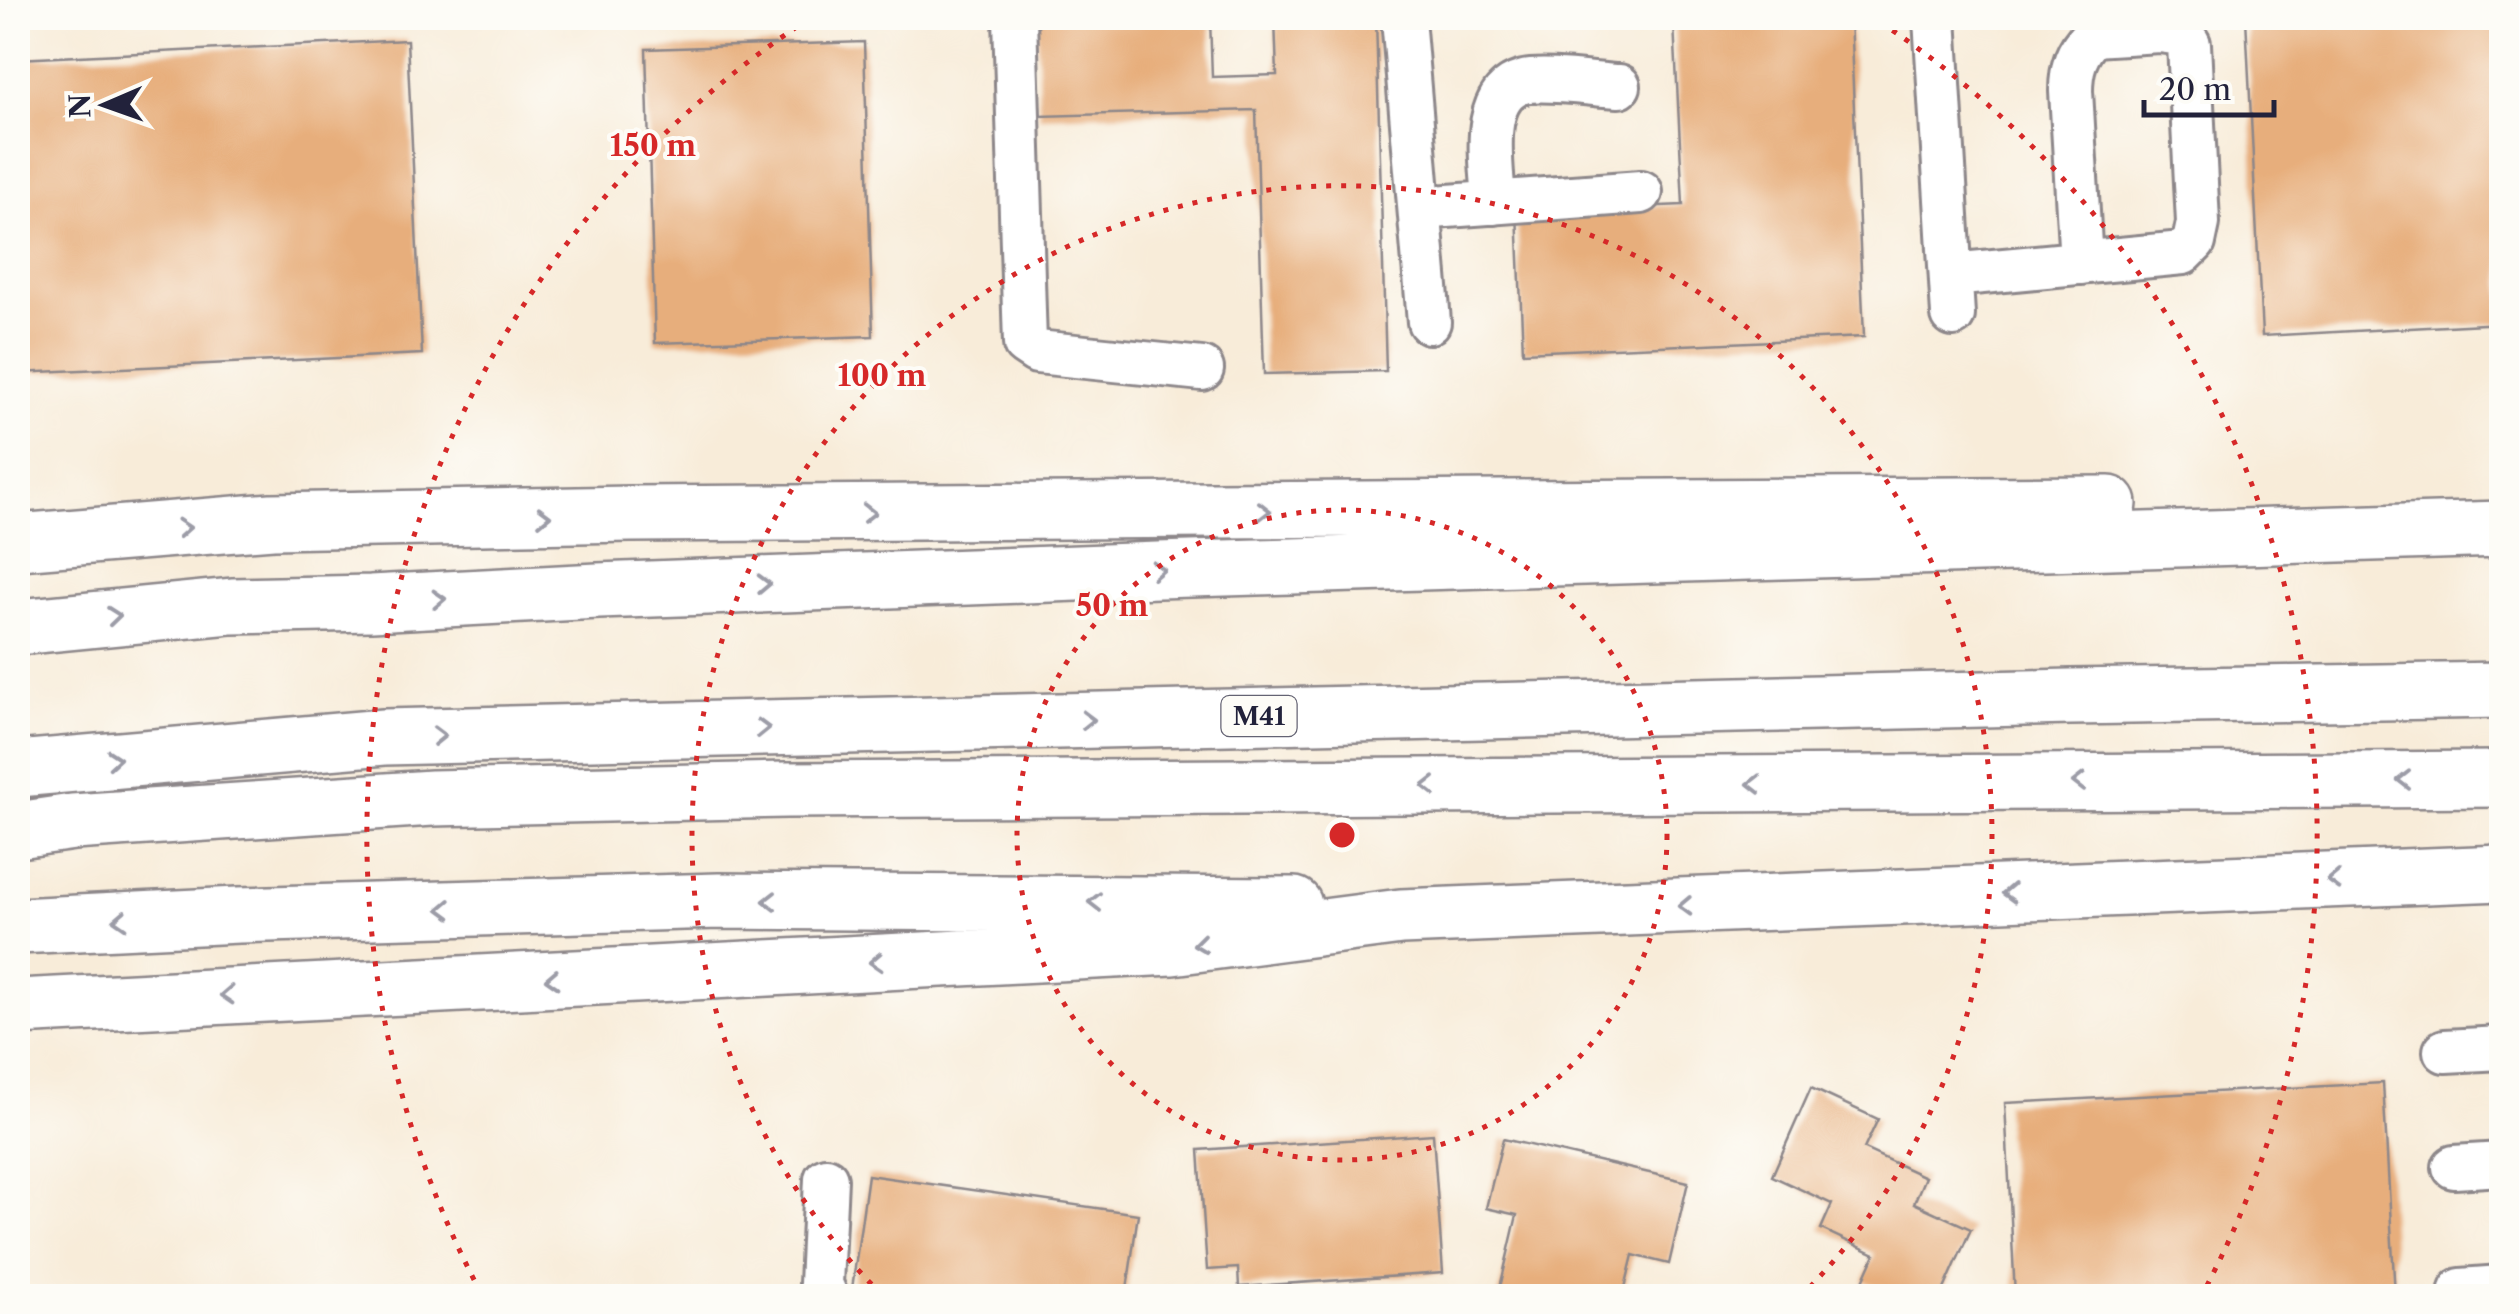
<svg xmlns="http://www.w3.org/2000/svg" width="2519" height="1314" font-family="'Libre Caslon Text',serif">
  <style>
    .building { fill: #e7ae7c }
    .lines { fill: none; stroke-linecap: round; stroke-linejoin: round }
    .minor-casing { stroke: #8d878a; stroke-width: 48 }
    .highway-casing { stroke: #8d878a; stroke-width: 60 }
    .minor { stroke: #fff; stroke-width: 42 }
    .highway { stroke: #fff; stroke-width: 55 }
    .oneway { stroke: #9c9ca7 }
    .ring { fill: none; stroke: #d62828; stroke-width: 5; stroke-dasharray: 5 10 }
    .labels { text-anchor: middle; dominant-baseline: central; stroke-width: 8; stroke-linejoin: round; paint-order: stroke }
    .shield { fill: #fdfcf7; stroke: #646373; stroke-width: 2.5 }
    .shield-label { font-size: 25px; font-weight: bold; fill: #22223b }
    .centre { fill: #d62828; stroke: #fdfcf7; stroke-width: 5 }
    .ring-label { font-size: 30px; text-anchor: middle; font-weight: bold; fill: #d62828; stroke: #fdfcf7; stroke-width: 8; stroke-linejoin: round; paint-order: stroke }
  </style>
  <rect width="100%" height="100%" fill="#fdfcf7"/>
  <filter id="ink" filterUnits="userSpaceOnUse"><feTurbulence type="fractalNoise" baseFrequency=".01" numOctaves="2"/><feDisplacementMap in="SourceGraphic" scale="20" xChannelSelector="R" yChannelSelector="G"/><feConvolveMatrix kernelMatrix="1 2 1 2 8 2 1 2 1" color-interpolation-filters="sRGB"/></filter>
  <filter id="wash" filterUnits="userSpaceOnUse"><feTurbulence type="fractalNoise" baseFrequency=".0048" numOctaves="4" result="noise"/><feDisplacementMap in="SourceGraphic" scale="40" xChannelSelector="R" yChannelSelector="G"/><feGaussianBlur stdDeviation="2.25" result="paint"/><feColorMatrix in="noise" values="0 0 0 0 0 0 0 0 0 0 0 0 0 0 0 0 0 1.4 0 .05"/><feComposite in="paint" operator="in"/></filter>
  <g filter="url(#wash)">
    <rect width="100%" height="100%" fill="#f8ecd9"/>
    <g id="blocks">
      <path class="building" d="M 1037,18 L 1210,18 L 1212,77 L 1277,75 L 1275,19 L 1376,18 L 1386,371 L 1264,374 L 1256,110 L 1039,116 Z
        M 1785,18 L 1850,18 L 1864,337 L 1523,352 L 1517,212 L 1683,205 L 1674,23 Z
        M 2246,18 L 2502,18 L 2502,323 L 2262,336 Z
        M 407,40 L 422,354 L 18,373 L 18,59 Z
        M 864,42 L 873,336 L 655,343 L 646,49 Z
        M 2383,1083 L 2395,1296 L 2015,1296 L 2005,1103 Z
        M 1811,1088 L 1878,1119 L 1864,1149 L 1925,1177 L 1914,1203 L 1971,1229 L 1941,1296 L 1898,1296 L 1863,1281 L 1875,1254 L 1821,1229 L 1832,1204 L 1772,1176 Z
        M 1433,1134 L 1443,1273 L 1239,1287 L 1238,1268 L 1207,1270 L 1199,1150 Z
        M 1503,1139 L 1688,1182 L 1669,1264 L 1633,1255 L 1623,1296 L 1498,1296 L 1517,1215 L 1486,1208 Z
        M 868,1175 L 1138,1214 L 1126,1296 L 851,1296 Z"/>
    </g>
  </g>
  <g filter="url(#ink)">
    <use href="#blocks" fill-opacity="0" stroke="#8d878a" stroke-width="2.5"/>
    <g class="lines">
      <g class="minor-casing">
        <path id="minor" d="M 1015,18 L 1025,344 L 1037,352 L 1202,369
          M 1403,18 L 1429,322
          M 1935,18 L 1953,315
          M 1494,203 C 1493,167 1477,94 1524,82 C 1544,77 1596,85 1619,86
          M 1420,208 L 1641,192
          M 1951,275 L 2183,253 L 2194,242 L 2198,223 L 2189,44 L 2182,34 L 2159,31 L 2093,35 C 2076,52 2071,68 2071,91 L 2081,263
          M 2445,1051 L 2502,1048
          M 2454,1167 L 2502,1164
          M 2461,1290 L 2502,1287
          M 826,1296 L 821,1284 L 826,1179"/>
      </g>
      <g class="highway-casing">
        <path id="highway" d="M 18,542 L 272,521 L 631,514 L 2109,504
          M 18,627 L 232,606 L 371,603 L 598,591 L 1158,570 L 2502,529
          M 18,769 L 384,737 L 2071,697 L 2502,690
          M 18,830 L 73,822 L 432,798 L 786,790 L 2502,779
          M 18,926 L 238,915 L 719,901 L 1294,905
          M 18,1007 L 1172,947 L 1401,917 L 2502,873"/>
      </g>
      <use href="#minor" class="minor"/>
      <use href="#highway" class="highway"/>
    </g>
    <defs><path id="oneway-chevron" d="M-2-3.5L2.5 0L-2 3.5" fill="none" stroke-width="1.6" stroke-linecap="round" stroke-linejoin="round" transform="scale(2.5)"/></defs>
    <g class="oneway">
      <use href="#oneway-chevron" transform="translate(1264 511)"/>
      <use href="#oneway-chevron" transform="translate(869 513)"/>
      <use href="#oneway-chevron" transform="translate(544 516) rotate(-1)"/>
      <use href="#oneway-chevron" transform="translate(184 528) rotate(-4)"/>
      <use href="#oneway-chevron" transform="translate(1158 570) rotate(-2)"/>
      <use href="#oneway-chevron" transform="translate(764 584) rotate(-2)"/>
      <use href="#oneway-chevron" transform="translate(439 599) rotate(-3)"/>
      <use href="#oneway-chevron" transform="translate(114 616) rotate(-6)"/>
      <use href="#oneway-chevron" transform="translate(1088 720) rotate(-1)"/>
      <use href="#oneway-chevron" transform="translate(763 728) rotate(-1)"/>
      <use href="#oneway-chevron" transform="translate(439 736) rotate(-1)"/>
      <use href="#oneway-chevron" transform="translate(114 759) rotate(-5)"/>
      <use href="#oneway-chevron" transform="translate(2404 780) rotate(180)"/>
      <use href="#oneway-chevron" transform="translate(2079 782) rotate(180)"/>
      <use href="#oneway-chevron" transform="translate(1754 784) rotate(180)"/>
      <use href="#oneway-chevron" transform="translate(1429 786) rotate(180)"/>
      <use href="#oneway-chevron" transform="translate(2334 880) rotate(178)"/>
      <use href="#oneway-chevron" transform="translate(2009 893) rotate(178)"/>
      <use href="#oneway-chevron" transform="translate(770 901) rotate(-180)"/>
      <use href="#oneway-chevron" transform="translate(1095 902) rotate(-180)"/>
      <use href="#oneway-chevron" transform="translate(1685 906) rotate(178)"/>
      <use href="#oneway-chevron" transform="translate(445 909) rotate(178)"/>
      <use href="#oneway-chevron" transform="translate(120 920) rotate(177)"/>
      <use href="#oneway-chevron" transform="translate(1200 944) rotate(173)"/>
      <use href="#oneway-chevron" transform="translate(876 962) rotate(177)"/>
      <use href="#oneway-chevron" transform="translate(552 979) rotate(177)"/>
      <use href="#oneway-chevron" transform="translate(227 995) rotate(177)"/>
    </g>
  </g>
  <g class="ring">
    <circle cx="1342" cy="835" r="325"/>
    <path d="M882 1295A650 650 0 1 1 1802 1295"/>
    <path d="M481 1293A975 975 0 0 1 804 22M1880 22A975 975 0 0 1 2203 1293"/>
  </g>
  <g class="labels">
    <rect class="shield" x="1221.5" y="696" width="75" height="40" rx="8"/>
    <g class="shield-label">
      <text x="1259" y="716">M41</text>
    </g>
  </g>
  <circle cx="1342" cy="835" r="15" class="centre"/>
  <g class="ring-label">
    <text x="653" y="156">150 m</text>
    <text x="882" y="386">100 m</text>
    <text x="1112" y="616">50 m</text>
  </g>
  <rect width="2519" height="1314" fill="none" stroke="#fdfcf7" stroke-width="60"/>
  <g transform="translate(105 105) rotate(268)" stroke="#fdfcf7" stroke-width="8" paint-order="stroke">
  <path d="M0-8L18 38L0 25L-18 38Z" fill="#22223b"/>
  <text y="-15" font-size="28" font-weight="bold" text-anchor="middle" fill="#22223b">N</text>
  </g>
  <path d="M2144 100v15h130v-15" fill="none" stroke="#22223b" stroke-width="5"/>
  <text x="2159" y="100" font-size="30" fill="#22223b" stroke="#fdfcf7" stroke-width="8" paint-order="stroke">20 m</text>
</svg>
